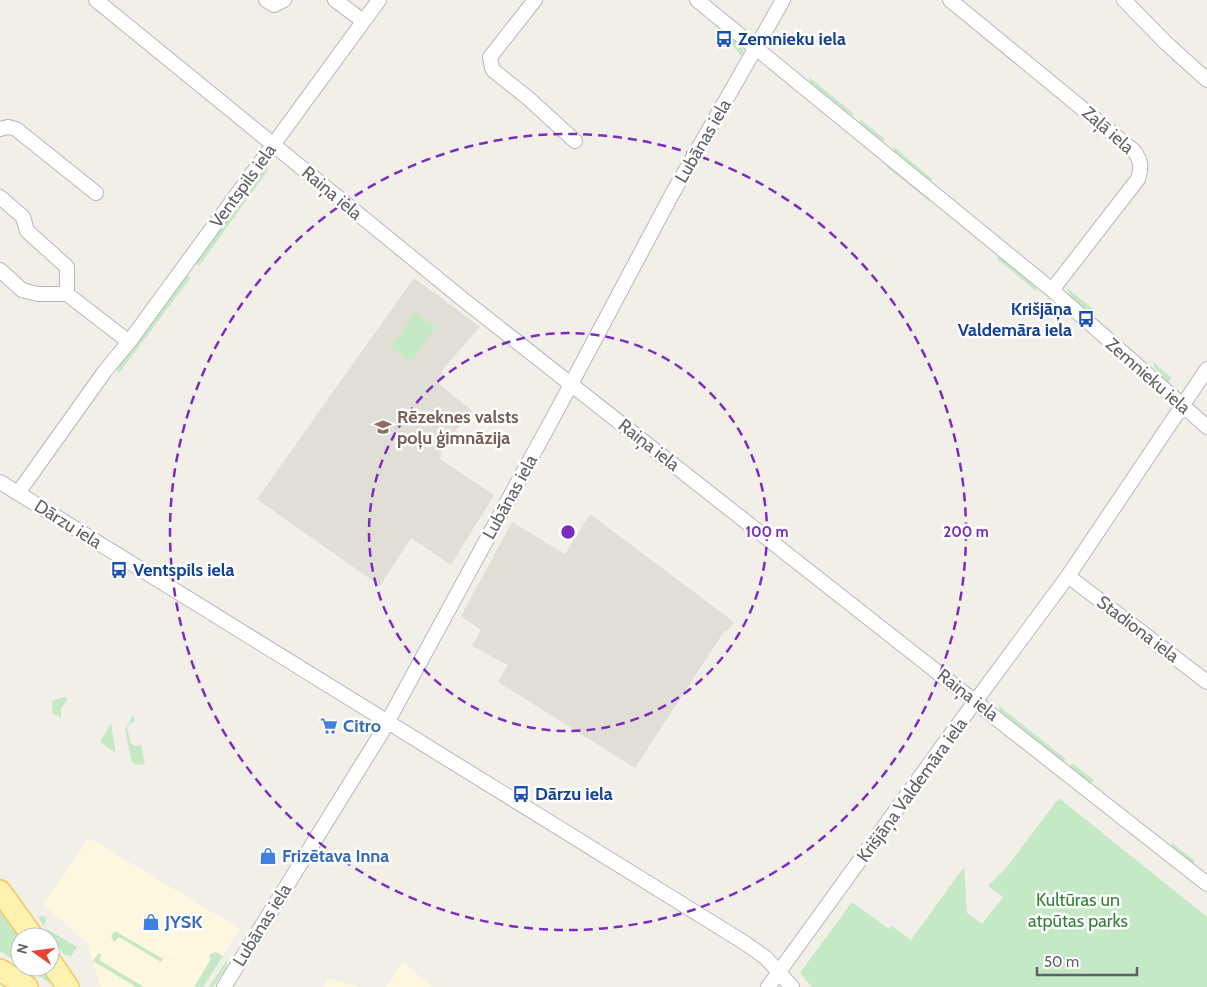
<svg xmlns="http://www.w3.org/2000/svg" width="1207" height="987" font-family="Cabin,sans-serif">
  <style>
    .commercial { fill: #fef7e0 }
    .education { fill: #e1ded6 }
    .green { fill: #c5e8c5 }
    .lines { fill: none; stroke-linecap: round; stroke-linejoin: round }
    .minor-casing { stroke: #b5b8bc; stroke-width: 16 }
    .primary-casing { stroke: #f2c960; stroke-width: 24 }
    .minor { stroke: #fff; stroke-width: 14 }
    .primary { stroke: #fff2af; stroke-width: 21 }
    .ring { fill: none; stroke: #7b2cbf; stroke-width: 2.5; stroke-dasharray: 9 6 }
    .labels { text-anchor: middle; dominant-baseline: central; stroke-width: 5; stroke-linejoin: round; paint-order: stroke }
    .transit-label { font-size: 18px; font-weight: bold; fill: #164399; stroke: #fff; text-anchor: start }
    .street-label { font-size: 18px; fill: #5f6368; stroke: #fff }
    .education-label { font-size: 18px; font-weight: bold; fill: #785e54; stroke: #fff; text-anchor: start }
    .shop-label { font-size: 18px; font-weight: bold; fill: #366cbe; stroke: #fff; text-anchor: start }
    .park-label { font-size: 18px; fill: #348238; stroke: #fff }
    .centre { fill: #7b2cbf; stroke: #fff; stroke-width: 2.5 }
    .ring-label { font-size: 15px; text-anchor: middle; font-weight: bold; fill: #7b2cbf; stroke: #fff; stroke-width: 5; stroke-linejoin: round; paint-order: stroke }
  </style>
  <rect width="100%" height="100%" fill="#f1efe8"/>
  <path class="commercial" d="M 89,838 L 240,929 L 202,987 L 101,987 L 87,943 L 43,904 Z
    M 403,961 L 431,987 L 386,987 Z
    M 329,978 L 359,987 L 323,987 Z"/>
  <path class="education" d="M 414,278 L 480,327 L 443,369 L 439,384 L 472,411 L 445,443 L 440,459 L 494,495 L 451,565 L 411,538 L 380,586 L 257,499 Z
    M 590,514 L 734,622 L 727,631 L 725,630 L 635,768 L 498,682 L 508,665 L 472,646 L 481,630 L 461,616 L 512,522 L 565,554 Z"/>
  <path class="green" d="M 732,36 C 739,42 745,47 743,57 C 737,53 735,46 729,41 Z
    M 809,77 L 854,114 L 851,115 L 810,82 Z
    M 860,119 L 885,139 L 884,141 L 881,140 L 860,123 Z
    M 893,146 L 933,180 L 929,181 L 895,152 Z
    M 266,167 L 268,170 L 199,266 L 196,263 L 197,260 Z
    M 887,167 L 892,167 L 927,197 L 929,201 Z
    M 1001,257 L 1036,288 L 1037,292 L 996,258 Z
    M 186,276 L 191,277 L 119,373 L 117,369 L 118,366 Z
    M 1067,288 L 1092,308 L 1093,310 L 1086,311 L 1071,298 Z
    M 415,313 L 436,327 L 411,362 L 390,347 Z
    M 1153,362 L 1171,377 L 1171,379 L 1168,382 L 1154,367 Z
    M 64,697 L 68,698 L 61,709 L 61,718 L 53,713 L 52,702 L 54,700 Z
    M 999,706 L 1066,759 L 1064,761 L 1062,761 L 1000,713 Z
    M 133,715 L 135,722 L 130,723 L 127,728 L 131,744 L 136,746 L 141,745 L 145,764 L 137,765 L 132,762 L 125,729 Z
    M 111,723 L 116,753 L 100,742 Z
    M 1072,763 L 1094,780 L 1091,783 L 1089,783 L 1070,768 Z
    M 1059,798 L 1207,917 L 1207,987 L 812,987 L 800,973 L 852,902 L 889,929 L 892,926 L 911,940 L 964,867 L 967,913 L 982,924 L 1003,897 L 988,886 L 1007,867 Z
    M 1172,843 L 1195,861 L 1193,863 L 1190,864 L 1171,848 Z
    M 0,904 L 20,937 L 20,964 L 0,951 Z
    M 41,916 L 47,917 L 44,924 L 47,929 L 77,947 L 71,956 L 65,955 L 62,952 L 38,917 Z
    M 115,931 L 163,959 L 161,962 L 119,937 L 114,942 L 111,936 Z
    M 216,952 L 223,956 L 203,987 L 194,987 L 211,959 L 209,957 L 210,954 Z
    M 98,954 L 102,954 L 99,960 L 144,987 L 136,987 L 93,961 Z
    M 227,960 L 226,968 L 213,987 L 209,987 Z
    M 25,967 L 47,967 L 56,987 Z"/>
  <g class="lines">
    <g class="minor-casing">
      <path id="minor" d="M 96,0 L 465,301 L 1207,884
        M 266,0 L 274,5 L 284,0
        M 335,0 L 363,21
        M 535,0 L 490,57 L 492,68 L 494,71 L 528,98 L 575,141
        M 697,0 L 1052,290 L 1207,427
        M 950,0 L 1134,151 C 1141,161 1142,167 1138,179 L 1052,290
        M 1124,0 L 1166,43 L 1207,80
        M 0,129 L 8,127 L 16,129 L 96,193
        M 0,197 L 23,217 L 27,231 L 67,267 L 67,294
        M 0,270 L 22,290 L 38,294 L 67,294 L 129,342
        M 0,482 L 745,943 L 766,958 L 792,987
        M 18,493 L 105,371 L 129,342 L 379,0
        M 1068,576 L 1207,682
        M 224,987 L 382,732 L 561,403 L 671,196 L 783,0
        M 768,987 L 949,737 L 1068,576 L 1207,369"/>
    </g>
    <g class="primary-casing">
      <path id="primary" d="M 0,891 L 33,937
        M 50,961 L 68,987
        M 0,970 L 27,987"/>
    </g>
    <use href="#minor" class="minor"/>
    <use href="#primary" class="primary"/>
  </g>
  <g class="ring">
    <circle cx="568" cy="532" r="199"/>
    <circle cx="568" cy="532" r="398"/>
  </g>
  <defs>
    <g id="bus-bare" transform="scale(1.35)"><path d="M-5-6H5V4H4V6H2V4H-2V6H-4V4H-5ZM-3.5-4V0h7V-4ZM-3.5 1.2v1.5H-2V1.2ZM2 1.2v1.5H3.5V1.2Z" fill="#1a4fb4" stroke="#fff" stroke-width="2.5" paint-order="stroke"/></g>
    <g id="school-bare" transform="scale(1.35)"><path d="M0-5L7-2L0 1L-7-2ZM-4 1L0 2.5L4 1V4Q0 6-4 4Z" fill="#8d6e63" stroke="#fff" stroke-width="2.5" paint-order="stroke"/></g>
    <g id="supermarket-bare" transform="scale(1.35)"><path d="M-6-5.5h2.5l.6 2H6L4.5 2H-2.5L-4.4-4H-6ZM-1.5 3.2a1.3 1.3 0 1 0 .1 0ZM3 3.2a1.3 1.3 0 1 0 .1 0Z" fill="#3f7fe0" stroke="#fff" stroke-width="2.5" paint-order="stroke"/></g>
    <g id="shop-bare" transform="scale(1.35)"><path d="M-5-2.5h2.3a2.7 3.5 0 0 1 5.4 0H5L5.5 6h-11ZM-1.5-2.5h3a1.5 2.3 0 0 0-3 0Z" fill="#3f7fe0" stroke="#fff" stroke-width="2.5" paint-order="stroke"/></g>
  </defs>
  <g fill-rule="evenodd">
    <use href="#bus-bare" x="724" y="39"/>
    <use href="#bus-bare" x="1086" y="319"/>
    <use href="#school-bare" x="383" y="427"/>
    <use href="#bus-bare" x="119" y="570"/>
    <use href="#supermarket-bare" x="329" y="726"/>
    <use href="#bus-bare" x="521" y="794"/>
    <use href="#shop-bare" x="268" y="856"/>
    <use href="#shop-bare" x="151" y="922"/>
  </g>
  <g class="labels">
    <g class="transit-label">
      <text x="738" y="39">Zemnieku iela</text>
      <text x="1072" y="309" text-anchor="end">Krišjāņa<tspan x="1072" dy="21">Valdemāra iela</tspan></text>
      <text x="133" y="570">Ventspils iela</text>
      <text x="535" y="794">Dārzu iela</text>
    </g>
    <g class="street-label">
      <text transform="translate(1108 130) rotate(41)">Zaļā iela</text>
      <text transform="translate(703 141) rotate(-60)">Lubānas iela</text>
      <text transform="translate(243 186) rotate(-54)">Ventspils iela</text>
      <text transform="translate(332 193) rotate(40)">Raiņa iela</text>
      <text transform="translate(1148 376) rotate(41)">Zemnieku iela</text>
      <text transform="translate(649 445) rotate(38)">Raiņa iela</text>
      <text transform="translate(510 497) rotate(-61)">Lubānas iela</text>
      <text transform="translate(68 524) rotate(32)">Dārzu iela</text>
      <text transform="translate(1138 629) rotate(37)">Stadiona iela</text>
      <text transform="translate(968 695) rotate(38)">Raiņa iela</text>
      <text transform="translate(912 790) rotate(-54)">Krišjāņa Valdemāra iela</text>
      <text transform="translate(262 925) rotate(-58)">Lubānas iela</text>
    </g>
    <g class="education-label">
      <text x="397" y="417">Rēzeknes valsts<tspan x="397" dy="21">poļu ģimnāzija</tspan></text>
    </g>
    <g class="shop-label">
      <text x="343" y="726">Citro</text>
      <text x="282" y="856">Frizētava Inna</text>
      <text x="165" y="922">JYSK</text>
    </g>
    <g class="park-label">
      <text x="1078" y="900">Kultūras un<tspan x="1078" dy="21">atpūtas parks</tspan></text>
    </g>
  </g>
  <circle cx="568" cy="532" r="8" class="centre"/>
  <g class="ring-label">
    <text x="767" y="537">100 m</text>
    <text x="966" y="537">200 m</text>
  </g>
  <g transform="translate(35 952) rotate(284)"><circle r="24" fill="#ffffff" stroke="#bfc1c3"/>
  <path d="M0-4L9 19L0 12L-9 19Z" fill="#ea4335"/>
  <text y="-8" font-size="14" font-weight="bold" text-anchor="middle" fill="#5f6368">N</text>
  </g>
  <path d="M1037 967v8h100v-8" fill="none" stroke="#5f6368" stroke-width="2.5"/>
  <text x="1044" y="967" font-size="15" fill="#5f6368" stroke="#ffffff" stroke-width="4" paint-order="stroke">50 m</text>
</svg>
